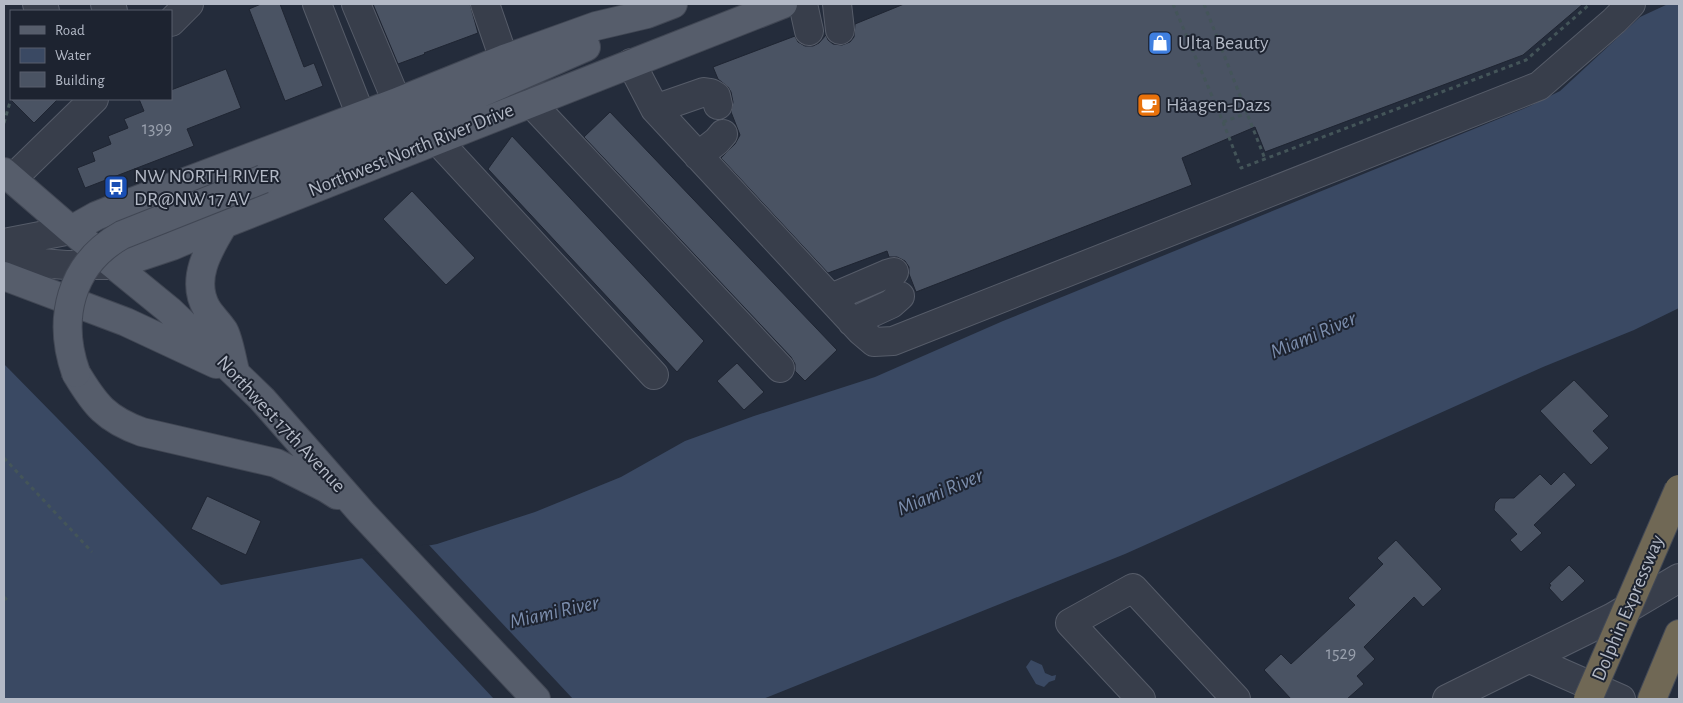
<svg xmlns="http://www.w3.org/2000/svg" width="1683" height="703" font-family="'Alegreya Sans',sans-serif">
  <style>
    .water { fill: #3a4963 }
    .pier { fill: #242c3b }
    .building { fill: #4a5363; stroke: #1f2532 }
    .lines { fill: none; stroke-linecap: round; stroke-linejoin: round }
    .minor-casing { stroke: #565c69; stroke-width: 30 }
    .major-casing { stroke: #414754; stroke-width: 30 }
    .highway-casing { stroke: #434956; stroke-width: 30 }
    .path { stroke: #445559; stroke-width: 3; stroke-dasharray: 4 4; stroke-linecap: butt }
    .minor { stroke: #383e4b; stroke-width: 28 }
    .major { stroke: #565d6b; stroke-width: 28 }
    .highway { stroke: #706855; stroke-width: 28 }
    .major-bridge-casing { stroke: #414754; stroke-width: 30; stroke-linecap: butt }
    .highway-bridge-casing { stroke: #434956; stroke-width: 30; stroke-linecap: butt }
    .major-bridge { stroke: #565d6b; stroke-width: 28 }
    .highway-bridge { stroke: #706855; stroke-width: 28 }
    .labels { text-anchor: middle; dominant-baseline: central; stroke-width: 4; stroke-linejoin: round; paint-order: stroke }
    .number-label { font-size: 18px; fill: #99a0ad }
    .poi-label { font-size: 20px; fill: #b3b9c6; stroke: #1d2330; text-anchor: start }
    .street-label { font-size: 20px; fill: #b3b9c6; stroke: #1d2330 }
    .water-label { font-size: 21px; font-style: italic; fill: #7c8ead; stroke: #1d2330 }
  </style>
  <rect width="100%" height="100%" fill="#242c3b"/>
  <path class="water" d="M 1668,4 L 1679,4 L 1679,308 L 1634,330 L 1543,367 L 1125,554 L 763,699 L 4,699 L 4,364 L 221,585 L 437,544 L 535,512 L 621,477 L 685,441 L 754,416 L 875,377 L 1003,321 L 1530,106 L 1560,91 L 1640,17 Z
    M 1031,660 L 1042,665 L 1045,673 L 1052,676 L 1056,675 L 1055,680 L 1049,682 L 1044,687 L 1036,684 L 1026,667 Z"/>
  <path class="pier" d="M 428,544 L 573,699 L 494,699 L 360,556 Z"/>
  <path class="building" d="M 261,4 L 280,4 L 304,67 L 314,63 L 323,86 L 285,101 L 249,9 Z
    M 373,4 L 470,4 L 478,33 L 424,53 L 425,54 L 398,64 Z
    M 904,4 L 1583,4 L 1523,55 L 1265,152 L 1255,127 L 1182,158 L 1192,185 L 916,292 L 909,274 L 909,267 L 905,261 L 897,257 L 889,257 L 887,251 L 828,273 L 721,158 L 735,144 L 740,135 L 731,112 L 733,102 L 731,92 L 728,87 L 718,79 L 713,67 L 795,36 L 798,42 L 805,46 L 813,46 L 819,43 L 826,35 L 828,40 L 833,44 L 842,45 L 850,42 L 854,37 L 855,24 Z
    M 226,69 L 241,108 L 187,129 L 194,146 L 85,188 L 77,168 L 95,161 L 92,152 L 111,144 L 108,136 L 128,128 L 124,119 L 144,111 L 139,99 L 171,99 L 171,90 Z
    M 10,99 L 58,99 L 34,123 Z
    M 610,112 L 837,350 L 805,381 L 795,371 L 795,364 L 791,357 L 584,137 Z
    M 512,136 L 704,341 L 677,372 L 488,169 Z
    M 412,191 L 475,258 L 446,285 L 383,219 Z
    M 737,363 L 764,392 L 744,410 L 717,381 Z
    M 1574,380 L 1609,416 L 1593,431 L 1609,448 L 1591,465 L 1540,411 Z
    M 1564,472 L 1576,485 L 1534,525 L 1542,533 L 1521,552 L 1510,540 L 1517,534 L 1494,510 L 1495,503 L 1500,498 L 1514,498 L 1540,474 L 1551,485 Z
    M 207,496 L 261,521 L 246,555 L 191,529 Z
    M 1396,540 L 1442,589 L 1423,607 L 1414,597 L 1364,647 L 1375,659 L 1357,676 L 1364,684 L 1347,699 L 1291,699 L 1264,670 L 1281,654 L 1291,664 L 1355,605 L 1348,598 L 1383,564 L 1377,558 Z
    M 1569,565 L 1585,581 L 1562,602 L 1549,588 L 1551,585 L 1549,584 Z"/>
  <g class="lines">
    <g class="minor-casing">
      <path id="minor" d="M 37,4 L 45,11
        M 105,4 L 113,11
        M 317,4 L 361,116
        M 356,4 L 397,102
        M 485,4 L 504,59
        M 803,4 L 809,31
        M 837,4 L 840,30
        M 171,22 L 189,4
        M 631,63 L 655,109 L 861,331 L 874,342 L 893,341 L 1539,86 L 1614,21 L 1631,4
        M 531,103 L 780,368
        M 655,109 L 704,92 L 711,93 L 716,96 L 718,105
        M 437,140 L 654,375
        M 698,156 L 717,141 L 723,134
        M 12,179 L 94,99
        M 4,243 L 71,230
        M 4,260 L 66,265 L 109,265
        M 831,298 L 887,274 L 894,272
        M 852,322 L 891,304 L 900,296
        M 1530,659 L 1621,699
        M 1141,699 L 1070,623 L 1133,588 L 1236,699
        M 1447,699 L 1613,617 L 1679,578"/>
    </g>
    <g class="major-casing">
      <path id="major" d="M 4,172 L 71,230 L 169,310 L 235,373 L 262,399 L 362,513 L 536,699
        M 263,179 L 460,102 L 586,47
        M 224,224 C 208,250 190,280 207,309 C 212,317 219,323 224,331 C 229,340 232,360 235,371
        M 71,230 L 96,216 L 111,210 L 397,102 L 504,59 L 596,26 L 647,14 L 673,4
        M 115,265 L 172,246 L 224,224 L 783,4
        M 4,276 L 126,322 L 216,364
        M 76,373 C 95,405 106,419 142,432 L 276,463 L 326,488 L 337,495"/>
    </g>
    <g class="highway-casing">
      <path id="highway" d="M 1652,699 L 1679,634"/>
    </g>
    <path class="path" d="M 1173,4 L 1223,122 L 1241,168 L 1526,60 L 1590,4
      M 1204,4 L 1265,159
      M 1223,122 L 1247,113
      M 4,123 L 10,102
      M 4,458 L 92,552
      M 4,597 L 8,601"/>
    <use href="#minor" class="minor"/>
    <use href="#major" class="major"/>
    <use href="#highway" class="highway"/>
    <g class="major-bridge-casing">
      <path id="major-bridge" d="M 76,373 C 57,319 70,264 122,235 L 263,179"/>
    </g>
    <g class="highway-bridge-casing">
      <path id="highway-bridge" d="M 1588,699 L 1679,489"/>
    </g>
    <use href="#major-bridge" class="major-bridge"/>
    <use href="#highway-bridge" class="highway-bridge"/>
  </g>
  <defs>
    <g id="shop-square" transform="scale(1.25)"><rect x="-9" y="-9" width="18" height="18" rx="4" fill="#3f7fe0" stroke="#1d2330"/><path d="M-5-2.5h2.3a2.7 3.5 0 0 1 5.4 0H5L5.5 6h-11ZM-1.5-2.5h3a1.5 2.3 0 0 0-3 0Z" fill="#fff"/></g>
    <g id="cafe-square" transform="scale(1.25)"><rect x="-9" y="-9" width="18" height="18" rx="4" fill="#e8710a" stroke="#1d2330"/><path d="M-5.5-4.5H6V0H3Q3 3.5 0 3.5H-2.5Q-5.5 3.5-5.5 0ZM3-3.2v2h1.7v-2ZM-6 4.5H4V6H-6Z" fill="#fff"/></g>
    <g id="bus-square" transform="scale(1.25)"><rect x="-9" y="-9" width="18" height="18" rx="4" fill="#1a4fb4" stroke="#1d2330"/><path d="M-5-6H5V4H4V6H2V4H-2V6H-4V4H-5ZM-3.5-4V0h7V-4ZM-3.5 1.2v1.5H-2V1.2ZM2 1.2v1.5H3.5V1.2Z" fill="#fff"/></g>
  </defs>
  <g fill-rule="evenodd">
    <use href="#shop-square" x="1160" y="43"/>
    <use href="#cafe-square" x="1149" y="105"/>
    <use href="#bus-square" x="116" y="187"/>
  </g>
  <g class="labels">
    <g class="number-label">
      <text x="157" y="129">1399</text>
      <text x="1341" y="654">1529</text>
    </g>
    <g class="poi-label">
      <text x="1178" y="43">Ulta Beauty</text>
      <text x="1166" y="105">Häagen-Dazs</text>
      <text x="134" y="176">NW NORTH RIVER<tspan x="134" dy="23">DR@NW 17 AV</tspan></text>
    </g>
    <g class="street-label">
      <text transform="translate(411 150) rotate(-22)">Northwest North River Drive</text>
      <text transform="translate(281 424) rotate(47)">Northwest 17th Avenue</text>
      <text transform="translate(1628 608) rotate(-67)">Dolphin Expressway</text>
    </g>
    <g class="water-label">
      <text transform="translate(1313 335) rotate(-23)">Miami River</text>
      <text transform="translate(940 492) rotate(-23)">Miami River</text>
      <text transform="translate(554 612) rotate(-13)">Miami River</text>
    </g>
  </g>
  <rect width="1683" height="703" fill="none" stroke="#b3b9c6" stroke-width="10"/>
  <rect x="10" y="10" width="162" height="90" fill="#1d2330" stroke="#595f6c"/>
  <rect x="20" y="26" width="25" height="8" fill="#565d6b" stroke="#595f6c"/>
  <text x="55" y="35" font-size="15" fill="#b3b9c6">Road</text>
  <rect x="20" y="48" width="25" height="15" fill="#3a4963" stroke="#595f6c"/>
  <text x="55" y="60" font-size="15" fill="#b3b9c6">Water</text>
  <rect x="20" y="72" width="25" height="15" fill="#4a5363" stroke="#595f6c"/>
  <text x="55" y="85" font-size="15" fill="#b3b9c6">Building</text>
</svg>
